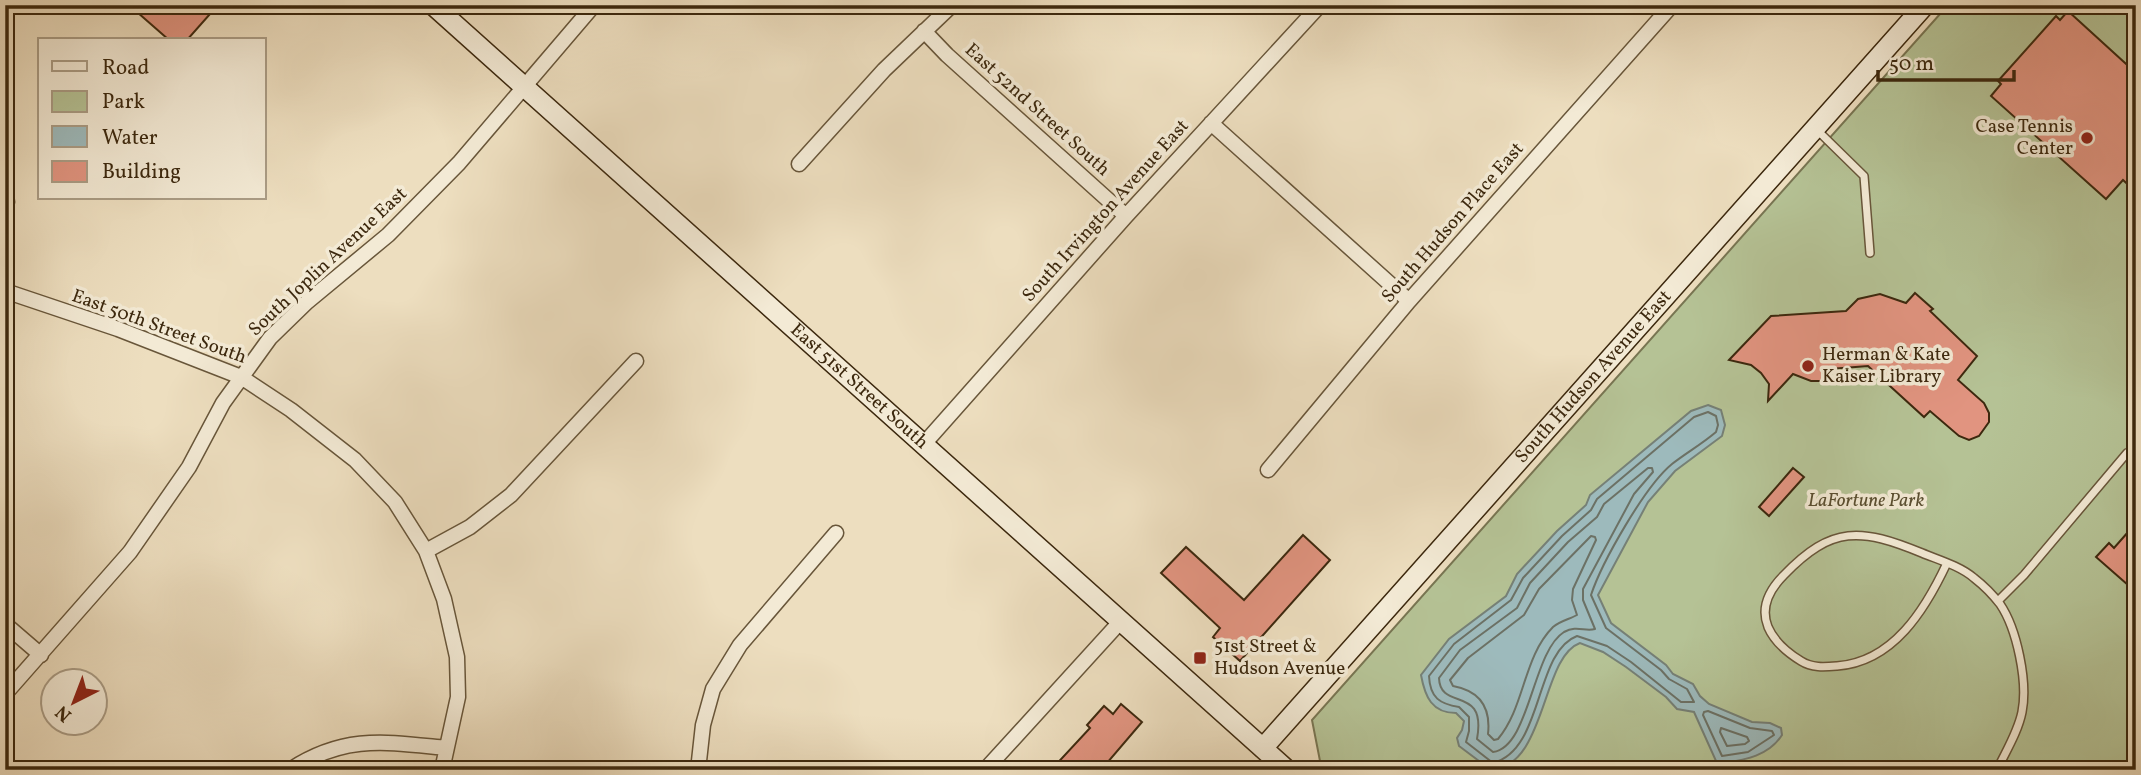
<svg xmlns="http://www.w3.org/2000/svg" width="2141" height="775" font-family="Vollkorn,serif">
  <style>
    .green { fill: #b5c295; stroke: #787552; stroke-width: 2 }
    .water { fill: #9dbabc; stroke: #768076; stroke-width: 2 }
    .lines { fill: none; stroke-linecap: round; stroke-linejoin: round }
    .shore { stroke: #6c7165; stroke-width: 2 }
    .building { fill: #e19480; stroke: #3c280e; stroke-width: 2 }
    .lane-casing { stroke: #68563a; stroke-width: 10 }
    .street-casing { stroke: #68563a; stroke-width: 17 }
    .secondary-casing { stroke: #3c280e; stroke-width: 22 }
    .lane { stroke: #f3ead5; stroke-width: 7 }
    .street { stroke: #f3ead5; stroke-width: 14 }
    .secondary { stroke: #f3ead5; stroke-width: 19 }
    .poi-dot { fill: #8f2418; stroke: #f3ead5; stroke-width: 2.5 }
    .labels { text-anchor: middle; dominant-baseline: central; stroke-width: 7; stroke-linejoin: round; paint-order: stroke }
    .street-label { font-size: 19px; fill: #3c280e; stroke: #f3ead5 }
    .poi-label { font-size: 19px; fill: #3c280e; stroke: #f3ead5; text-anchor: start }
    .park-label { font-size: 19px; font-style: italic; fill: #5a4e30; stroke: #f3ead5 }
  </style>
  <rect width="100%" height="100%" fill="#eddebf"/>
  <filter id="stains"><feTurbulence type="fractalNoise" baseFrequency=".00286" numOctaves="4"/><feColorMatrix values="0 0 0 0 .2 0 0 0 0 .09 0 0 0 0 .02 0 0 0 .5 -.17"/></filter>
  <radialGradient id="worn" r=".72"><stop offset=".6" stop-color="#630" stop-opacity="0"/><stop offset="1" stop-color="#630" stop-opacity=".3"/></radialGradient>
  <path class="green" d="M 1948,5 L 2136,5 L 2136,770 L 1325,770 L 1321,766 L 1312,720 Z"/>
  <path class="water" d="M 1708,405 L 1721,410 L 1725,425 L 1722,436 L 1675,471 L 1648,502 L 1598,595 L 1611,623 L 1666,665 L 1673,674 L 1693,684 L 1700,696 L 1709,704 L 1752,722 L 1770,723 L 1781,728 L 1782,735 C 1768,757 1743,760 1719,764 L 1716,761 L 1694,712 L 1677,709 L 1666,697 L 1626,667 L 1603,652 L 1580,643 C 1541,657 1547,766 1491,770 L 1459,746 L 1457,738 L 1462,730 L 1464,721 L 1456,713 C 1432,713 1425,697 1421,675 L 1449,639 L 1506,596 L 1517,574 L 1557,531 L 1586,505 L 1590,495 L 1691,411 Z"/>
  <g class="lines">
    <path class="shore" d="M 1708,412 L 1716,416 L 1718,425 L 1716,432 C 1702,444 1686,453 1672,464 C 1645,486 1602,562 1591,595 L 1606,628 L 1661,670 L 1669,679 L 1687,689 L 1694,702 L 1681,702 L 1631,662 L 1607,646 L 1577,636 C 1534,652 1544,750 1493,763 L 1466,742 L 1469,731 L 1469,717 L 1459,707 C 1440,704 1430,698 1429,676 L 1454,644 L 1511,600 L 1523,578 L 1562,536 L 1591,510 L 1597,499 L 1694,417 Z
      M 1648,468 L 1652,468 L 1653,472 L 1634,494 L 1583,589 L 1583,600 L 1595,629 C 1585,632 1577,625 1564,632 C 1532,652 1530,747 1493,752 L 1477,739 C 1487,684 1440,712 1439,678 L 1460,650 L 1517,608 L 1530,583 L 1568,542 L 1597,517 L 1604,504 Z
      M 1591,536 L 1595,537 L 1596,540 L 1573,589 L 1572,600 L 1577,615 C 1570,619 1560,621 1553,627 C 1523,657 1525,707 1498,739 L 1494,740 L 1488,734 C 1491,707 1480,691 1453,686 L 1450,680 L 1468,658 L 1524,615 L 1539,589 Z
      M 1708,711 L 1750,728 L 1772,731 L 1774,735 L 1748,752 L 1722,756 L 1703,715 L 1704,712 Z
      M 1721,728 L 1747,737 L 1749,741 L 1745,744 L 1727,746 L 1720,732 Z"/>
  </g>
  <path class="building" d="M 129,5 L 218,5 L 187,40 L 169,40 Z
    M 2068,11 L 2136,73 L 2136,192 L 2123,180 L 2106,199 L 1991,96 L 2001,84 L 1998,81 L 2056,16 L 2060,20 Z
    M 1915,293 L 1933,309 L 1930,311 L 1977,356 L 1958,380 L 1984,403 L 1989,413 L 1989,422 L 1979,436 L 1969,440 L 1959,436 L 1930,411 L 1924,417 L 1868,366 L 1830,369 L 1827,376 L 1820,381 L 1811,381 L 1793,374 L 1768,401 L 1769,384 L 1761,373 L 1751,365 L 1729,360 L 1771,316 L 1846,311 L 1858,299 L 1880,294 L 1906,303 Z
    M 1793,468 L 1804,477 L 1769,516 L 1759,507 Z
    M 2136,523 L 2136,592 L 2096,557 L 2109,543 L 2114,548 Z
    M 1303,535 L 1330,560 L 1240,661 L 1213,637 L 1220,628 L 1161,573 L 1186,547 L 1244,600 Z
    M 1121,704 L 1142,722 L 1101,770 L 1051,770 L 1090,728 L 1087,725 L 1104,706 L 1113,714 Z"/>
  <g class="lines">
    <g class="lane-casing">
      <path id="lane" d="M 1816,129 L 1864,176 L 1870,253
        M 1947,563 C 1925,610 1893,662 1837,666 C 1824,667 1812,668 1801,661 C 1788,653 1774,641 1768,627 C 1760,607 1770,589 1784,575 C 1832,525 1861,528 1922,553 C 1939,560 1960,566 1974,578 C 1983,585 1993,595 2000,604 C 2017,629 2028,682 2022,712 C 2018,732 2006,751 1997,770
        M 1998,601 L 2024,575 L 2127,453"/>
    </g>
    <g class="street-casing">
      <path id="street" d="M 924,31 L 947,55 L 1126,216
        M 1211,123 L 1409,301
        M 799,164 L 884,70 L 952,5
        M 5,200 L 7,202 L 5,204
        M 5,291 L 118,329 L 241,377 L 291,410 L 355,460 L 395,502 L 426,551 L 444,599 L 457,657 L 458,697 L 442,770
        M 923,445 L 1126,216 L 1320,5
        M 1268,470 L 1409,301 L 1672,5
        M 426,551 L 470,527 L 511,495 L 636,361
        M 5,624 L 41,655
        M 5,694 L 130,552 L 189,467 L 223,403 L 270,338 L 307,302 L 388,235 L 459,163 L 594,5
        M 290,770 C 345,734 386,742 446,748
        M 698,770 L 703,725 L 713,689 L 740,645 L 836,533
        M 985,770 L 1120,622"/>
    </g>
    <g class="secondary-casing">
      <g id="secondary">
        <path id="s1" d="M 433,5 L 1287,770"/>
        <path id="s2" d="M 1263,748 L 1925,5"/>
      </g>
    </g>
    <use href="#lane" class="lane"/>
    <use href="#street" class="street"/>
    <use href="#secondary" class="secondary"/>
  </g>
  <g class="poi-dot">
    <circle cx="2087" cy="138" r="7"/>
    <circle cx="1808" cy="366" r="7"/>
    <rect x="1193" y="651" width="14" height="14" rx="3.5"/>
  </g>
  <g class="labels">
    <g class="street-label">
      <text transform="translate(1037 110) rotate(42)">East 52nd Street South</text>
      <text transform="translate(1106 211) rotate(-48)">South Irvington Avenue East</text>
      <text transform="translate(1453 223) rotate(-49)">South Hudson Place East</text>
      <text transform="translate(328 262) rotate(-43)">South Joplin Avenue East</text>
      <text transform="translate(159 327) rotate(20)">East 50th Street South</text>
      <text stroke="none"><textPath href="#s2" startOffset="497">South Hudson Avenue East</textPath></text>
      <text stroke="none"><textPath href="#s1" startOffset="572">East 51st Street South</textPath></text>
    </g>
    <g class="poi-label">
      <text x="2073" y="127" text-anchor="end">Case Tennis<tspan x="2073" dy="22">Center</tspan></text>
      <text x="1822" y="355">Herman &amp; Kate<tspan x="1822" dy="22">Kaiser Library</tspan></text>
      <text x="1214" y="647">51st Street &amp;<tspan x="1214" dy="22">Hudson Avenue</tspan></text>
    </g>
    <g class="park-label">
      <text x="1866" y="501">LaFortune Park</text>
    </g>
  </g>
  <rect width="2141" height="775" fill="none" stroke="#eddebf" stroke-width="28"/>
  <rect x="7" y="7" width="2127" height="761" fill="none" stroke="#3c280e" stroke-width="3.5"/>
  <rect x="14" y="14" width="2113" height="747" fill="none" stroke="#3c280e" stroke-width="2"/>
  <rect x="38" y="38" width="228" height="161" fill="#f3ead5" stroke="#aa9c85" stroke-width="2"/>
  <rect x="52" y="61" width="35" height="10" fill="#f3ead5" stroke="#aa9c85" stroke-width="2"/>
  <text x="102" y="74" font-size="21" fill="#3c280e">Road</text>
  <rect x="52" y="91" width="35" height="21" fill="#b5c295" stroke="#aa9c85" stroke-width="2"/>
  <text x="102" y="108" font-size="21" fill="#3c280e">Park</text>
  <rect x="52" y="126" width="35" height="21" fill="#9dbabc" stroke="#aa9c85" stroke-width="2"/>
  <text x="102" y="144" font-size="21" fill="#3c280e">Water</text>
  <rect x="52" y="161" width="35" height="21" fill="#e19480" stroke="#aa9c85" stroke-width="2"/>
  <text x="102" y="178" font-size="21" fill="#3c280e">Building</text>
  <g transform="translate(74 702) rotate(222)"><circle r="33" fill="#f3ead5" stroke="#aa9c85" stroke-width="2"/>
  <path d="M0-5L12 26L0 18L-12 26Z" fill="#8f2418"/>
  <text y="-10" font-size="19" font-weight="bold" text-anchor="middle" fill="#3c280e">N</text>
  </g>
  <path d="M1878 70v10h136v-10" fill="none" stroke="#3c280e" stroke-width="3.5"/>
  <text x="1889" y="70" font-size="21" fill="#3c280e" stroke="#f3ead5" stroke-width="5" paint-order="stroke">50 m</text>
  <rect width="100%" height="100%" filter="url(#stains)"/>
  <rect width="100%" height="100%" fill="url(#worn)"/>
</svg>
